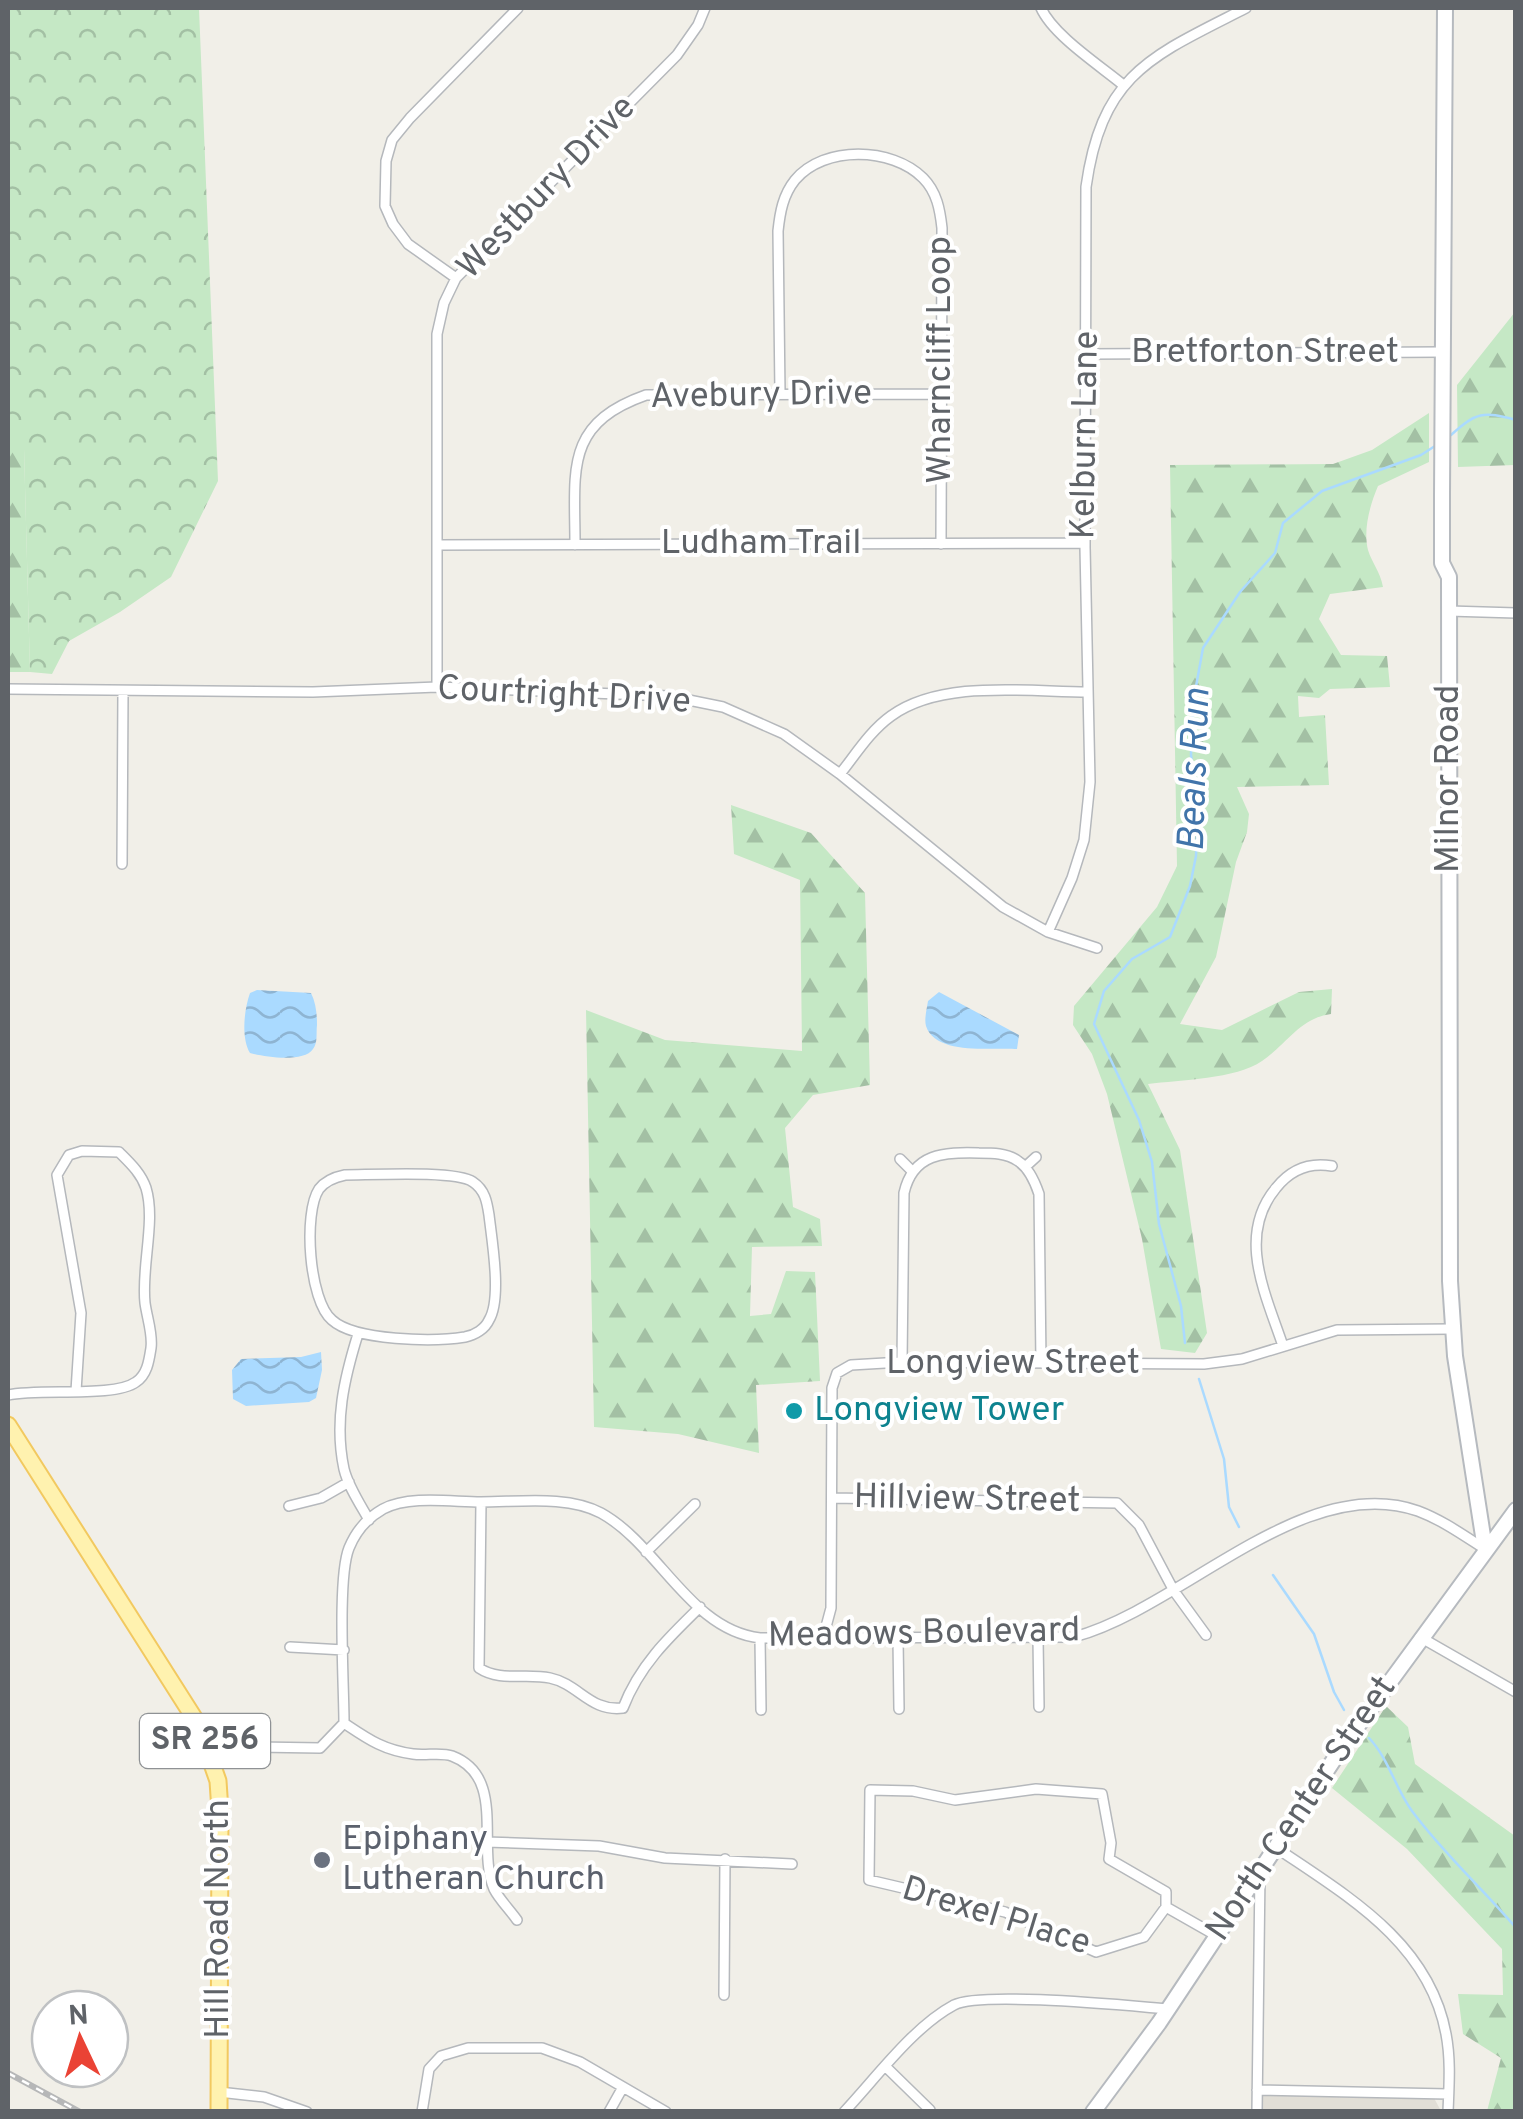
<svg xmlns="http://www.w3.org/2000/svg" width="1523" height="2119" font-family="Overpass,sans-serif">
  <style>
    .education { fill: #e1ded6 }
    .forest { fill: url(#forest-firs) }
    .park { fill: url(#park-crowns) }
    .water { fill: url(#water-waves) }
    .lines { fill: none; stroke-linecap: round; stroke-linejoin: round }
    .stream { stroke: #aadaff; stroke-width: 2.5 }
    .street-casing { stroke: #b5b8bc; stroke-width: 12 }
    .secondary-casing { stroke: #b6babf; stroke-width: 18 }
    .primary-casing { stroke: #f2c960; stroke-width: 19 }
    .street { stroke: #fff; stroke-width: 9 }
    .secondary { stroke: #fff; stroke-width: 14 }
    .primary { stroke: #fff2af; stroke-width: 15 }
    .rail-casing { stroke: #b6b7b8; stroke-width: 6 }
    .rail { stroke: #fff; stroke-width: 2.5; stroke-dasharray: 8; stroke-linecap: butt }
    .culture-dot { fill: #0f9aa8; stroke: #fff; stroke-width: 4 }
    .worship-dot { fill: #6b7280; stroke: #fff; stroke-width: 4 }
    .labels { text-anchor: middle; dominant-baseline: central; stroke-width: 8; stroke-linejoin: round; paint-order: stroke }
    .shield { fill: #fff; stroke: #8f9295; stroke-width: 2.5 }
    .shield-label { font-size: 32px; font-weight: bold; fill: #5f6368 }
    .street-label { font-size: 35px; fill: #5f6368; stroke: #fff }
    .culture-label { font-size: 35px; fill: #0d838f; stroke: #fff; text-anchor: start }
    .worship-label { font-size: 35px; fill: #5b616d; stroke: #fff; text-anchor: start }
    .water-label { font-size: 38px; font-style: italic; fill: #4174aa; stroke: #fff }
  </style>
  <defs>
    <pattern id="forest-firs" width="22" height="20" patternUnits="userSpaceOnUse" patternTransform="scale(2.5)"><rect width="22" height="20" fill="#c5e8c5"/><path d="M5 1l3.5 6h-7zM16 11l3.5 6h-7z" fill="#a3c0a4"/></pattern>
    <pattern id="park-crowns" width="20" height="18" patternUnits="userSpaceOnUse" patternTransform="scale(2.5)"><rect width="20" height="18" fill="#c5e8c5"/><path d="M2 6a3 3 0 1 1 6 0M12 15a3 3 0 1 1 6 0" fill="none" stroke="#a3c0a4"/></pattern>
    <pattern id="water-waves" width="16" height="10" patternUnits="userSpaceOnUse" patternTransform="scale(2.5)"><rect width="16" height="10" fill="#aadaff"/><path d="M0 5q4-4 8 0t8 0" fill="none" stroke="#8eb4d2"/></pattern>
  </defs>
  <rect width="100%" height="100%" fill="#f1efe8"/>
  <path class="education" d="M 1262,2095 L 1434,2098 L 1441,2111 L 1261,2112 Z"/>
  <path class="forest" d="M 1515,312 L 1515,465 L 1458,467 L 1457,385 Z
    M 1429,413 L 1429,462 L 1378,486 C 1370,505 1363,529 1368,550 C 1372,563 1380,571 1383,587 L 1330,594 L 1319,619 L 1341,655 L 1387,656 L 1390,687 L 1330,689 L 1319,698 L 1298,696 L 1299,717 L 1325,715 L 1329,785 L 1237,787 L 1249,814 L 1247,832 L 1236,862 L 1216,957 L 1180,1024 L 1222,1030 L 1299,992 L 1332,989 L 1331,1014 C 1300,1018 1287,1044 1262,1061 C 1236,1079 1180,1080 1148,1084 L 1180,1150 L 1207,1333 L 1195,1353 L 1161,1349 L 1142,1239 L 1107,1094 L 1092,1054 L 1073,1025 L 1074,1006 L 1157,907 L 1177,866 L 1170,465 L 1333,464 L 1372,450 Z
    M 8,448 L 24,448 L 30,672 L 8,672 Z
    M 731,805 L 811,833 L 865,893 L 870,1085 L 813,1095 L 785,1128 L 793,1207 L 820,1219 L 822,1246 L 752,1247 L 750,1316 L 771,1314 L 786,1271 L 815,1272 L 820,1381 L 756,1385 L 759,1453 L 678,1434 L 594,1427 L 586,1010 L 665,1040 L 802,1051 L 800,880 L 734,854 Z
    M 1386,1706 L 1408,1727 L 1415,1764 L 1515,1836 L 1515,2111 L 1487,2111 L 1501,2058 L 1463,2034 L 1458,1994 L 1503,1995 L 1502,1949 L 1407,1849 L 1332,1788 Z"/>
  <path class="park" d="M 8,8 L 199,8 L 218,481 L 171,577 L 120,612 L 69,641 L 52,674 L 30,672 L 24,449 L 8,448 Z"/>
  <path class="water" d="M 257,990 L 311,993 C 316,1003 317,1014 317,1025 C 316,1033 318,1043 313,1049 C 304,1063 264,1057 250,1053 C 241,1038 244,1010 250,993 Z
    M 939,992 L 1019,1035 L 1017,1049 C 992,1047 936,1056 926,1026 C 924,1019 927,1008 928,1001 Z
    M 321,1352 L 322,1370 L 316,1398 L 309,1402 L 246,1406 L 233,1399 L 232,1370 L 241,1359 L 301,1357 Z"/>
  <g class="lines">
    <path class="stream" d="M 1451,435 C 1476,412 1483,411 1516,420
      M 1185,1343 L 1181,1306 L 1159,1224 L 1152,1162 L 1139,1120 L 1094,1024 L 1104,991 L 1132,959 L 1170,937 L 1190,886 L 1196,856 L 1198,810 L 1191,755 L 1193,703 L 1203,648 L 1240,592 L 1275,553 L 1283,523 L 1322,491 L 1421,455 L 1435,446
      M 1199,1379 L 1224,1459 L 1229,1507 L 1239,1527
      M 1273,1575 L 1314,1634 L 1334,1692 L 1344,1710
      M 1369,1738 C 1389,1759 1395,1788 1412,1811 C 1443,1853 1482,1888 1516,1928"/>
    <g class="street-casing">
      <path id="street" d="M 1041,8 C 1053,35 1099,65 1122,84
        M 456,278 L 408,244 L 393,224 L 385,206 L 386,161 L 392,140 L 410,118 L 518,8
        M 1088,354 L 1443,352
        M 780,393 L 778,231 C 780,212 783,195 795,180 C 824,145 892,147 923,178 C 937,192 940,210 942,228 L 941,544
        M 438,545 L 1085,543
        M 575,545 C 575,470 564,424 646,395 L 942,394
        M 1449,611 L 1516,613
        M 437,687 L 437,334 L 444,303 L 456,278 L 677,55 L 698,25 L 705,8
        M 8,689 L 313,692 L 437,687 L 669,696 L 723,707 L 784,734 L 840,774 L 1003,907 L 1048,932 L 1097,948
        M 840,774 C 856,754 870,731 891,716 C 942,679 1028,692 1088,692
        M 122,864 L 123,691
        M 1048,932 L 1072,878 L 1084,840 L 1090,782 L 1085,547 L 1086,187 C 1102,73 1152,56 1246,8
        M 900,1159 L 912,1171
        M 1025,1167 L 1036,1157
        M 345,1175 C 371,1175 456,1170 473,1182 C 485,1190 487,1202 489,1215 C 492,1241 502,1299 489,1320 C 485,1329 475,1335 465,1337 C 434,1342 355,1341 332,1320 C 309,1301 303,1213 319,1189 C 326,1180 335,1177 345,1175 Z
        M 358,1334 C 344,1379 334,1422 344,1469 C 348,1486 360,1504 369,1520
        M 1283,1346 C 1266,1295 1236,1236 1276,1188 C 1291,1169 1309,1162 1332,1166
        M 902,1362 L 904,1193 C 913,1153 944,1152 979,1153 C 992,1153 1007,1153 1018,1161 C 1029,1168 1035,1182 1039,1194 L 1041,1363
        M 8,1395 C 40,1388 114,1398 136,1382 C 147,1375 149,1361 151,1348 C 153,1334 147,1318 145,1303 C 141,1267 156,1221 146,1188 C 141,1173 130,1163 119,1152 L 82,1151 L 69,1155 L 57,1175 L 81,1313 L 76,1391
        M 832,1498 L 1117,1503 L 1139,1525 L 1174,1591 L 1206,1635
        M 481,1502 L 479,1668 C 500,1682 526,1673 550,1678 C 579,1684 590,1712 623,1708 C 639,1666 668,1638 700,1607
        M 289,1506 L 321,1498 L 349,1482
        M 646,1552 L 695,1504
        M 1420,1637 L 1516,1692
        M 760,1638 L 761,1710
        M 823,1638 L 831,1608 L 832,1388 L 837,1373 L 851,1365 L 902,1362 L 1204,1364 L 1242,1359 L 1337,1330 L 1452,1329
        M 1038,1638 L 1039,1707
        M 898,1639 L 899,1709
        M 290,1647 L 344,1650
        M 344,1723 C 368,1739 383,1750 413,1754 C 425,1756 441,1752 452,1756 C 507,1777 476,1847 494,1889 C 499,1899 510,1910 517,1920
        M 213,1761 L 257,1747 L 320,1748 L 344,1723 C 344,1685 337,1578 349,1548 C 356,1531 367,1518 383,1509 C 410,1495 452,1502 481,1502 C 519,1502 568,1495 601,1513 C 659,1545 690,1630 760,1638 L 1074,1637 C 1182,1608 1304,1471 1418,1511 C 1442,1520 1463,1535 1485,1549
        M 486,1842 L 599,1846 L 665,1858 L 792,1864
        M 1275,1847 C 1347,1896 1429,1942 1446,2034 C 1451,2060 1449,2086 1448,2112
        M 1166,1907 L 1144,1937 L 1096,1952 L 1005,1912 L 869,1880 L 870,1790 L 913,1791 L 955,1800 L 1036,1789 L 1102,1794 L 1111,1843 L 1109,1859 L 1166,1892 L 1166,1907 L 1217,1936
        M 724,1995 L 725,1859
        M 886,2067 L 930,2110
        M 1257,2090 L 1448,2094
        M 219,2092 L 264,2097 L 307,2112
        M 422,2112 L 429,2069 L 441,2056 L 468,2048 L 542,2048 L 580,2062 L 666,2112
        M 609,2112 L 623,2087
        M 844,2112 C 876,2078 913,2027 954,2005 C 981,1991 1130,2006 1169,2009
        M 1257,2112 L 1260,1872"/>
    </g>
    <g class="secondary-casing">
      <path id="secondary" d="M 1445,8 L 1442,495 L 1442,563 L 1449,577 L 1450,1281 L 1455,1356 L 1485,1549
        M 1093,2112 L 1159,2023 L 1343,1746 L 1516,1510"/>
    </g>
    <g class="primary-casing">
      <path id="primary" d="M 8,1425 L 198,1724 L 218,1781 L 220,1811 L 219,2112"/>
    </g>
    <use href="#street" class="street"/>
    <use href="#secondary" class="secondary"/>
    <use href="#primary" class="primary"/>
    <g class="rail-casing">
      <path id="rail" d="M 8,2073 L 80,2112"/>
    </g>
    <use href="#rail" class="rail"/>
  </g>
  <circle class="culture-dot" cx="794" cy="1411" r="10"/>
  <circle class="worship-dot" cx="322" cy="1860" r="10"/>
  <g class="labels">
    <rect class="shield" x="140" y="1714" width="130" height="54" rx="8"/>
    <g class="shield-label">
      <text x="205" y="1741">SR 256</text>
    </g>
    <g class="street-label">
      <text transform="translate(547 188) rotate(-46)">Westbury Drive</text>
      <text x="1265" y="353">Bretforton Street</text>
      <text transform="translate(941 360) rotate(-90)">Wharncliff Loop</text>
      <text transform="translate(761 396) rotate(-1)">Avebury Drive</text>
      <text transform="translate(1086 435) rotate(-89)">Kelburn Lane</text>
      <text x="761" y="544">Ludham Trail</text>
      <text transform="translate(564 696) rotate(3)">Courtright Drive</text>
      <text transform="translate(1449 779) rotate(-90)">Milnor Road</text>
      <text x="1013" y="1364">Longview Street</text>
      <text transform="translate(967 1500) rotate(1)">Hillview Street</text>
      <text transform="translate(924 1634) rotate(-1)">Meadows Boulevard</text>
      <text transform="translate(1302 1809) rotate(-56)">North Center Street</text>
      <text transform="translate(996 1917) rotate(17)">Drexel Place</text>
      <text transform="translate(219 1919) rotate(-90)">Hill Road North</text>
    </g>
    <g class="culture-label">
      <text x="814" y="1411">Longview Tower</text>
    </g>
    <g class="worship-label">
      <text x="342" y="1840">Epiphany<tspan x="342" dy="40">Lutheran Church</tspan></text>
    </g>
    <g class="water-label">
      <text transform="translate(1196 770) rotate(-88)">Beals Run</text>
    </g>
  </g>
  <rect width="1523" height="2119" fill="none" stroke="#5f6368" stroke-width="20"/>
  <g transform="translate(80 2039) rotate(356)"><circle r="48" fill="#ffffff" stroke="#bfc1c3" stroke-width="2.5"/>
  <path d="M0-8L18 38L0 25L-18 38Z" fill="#ea4335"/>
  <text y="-15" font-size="28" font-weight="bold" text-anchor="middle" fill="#5f6368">N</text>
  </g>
</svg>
